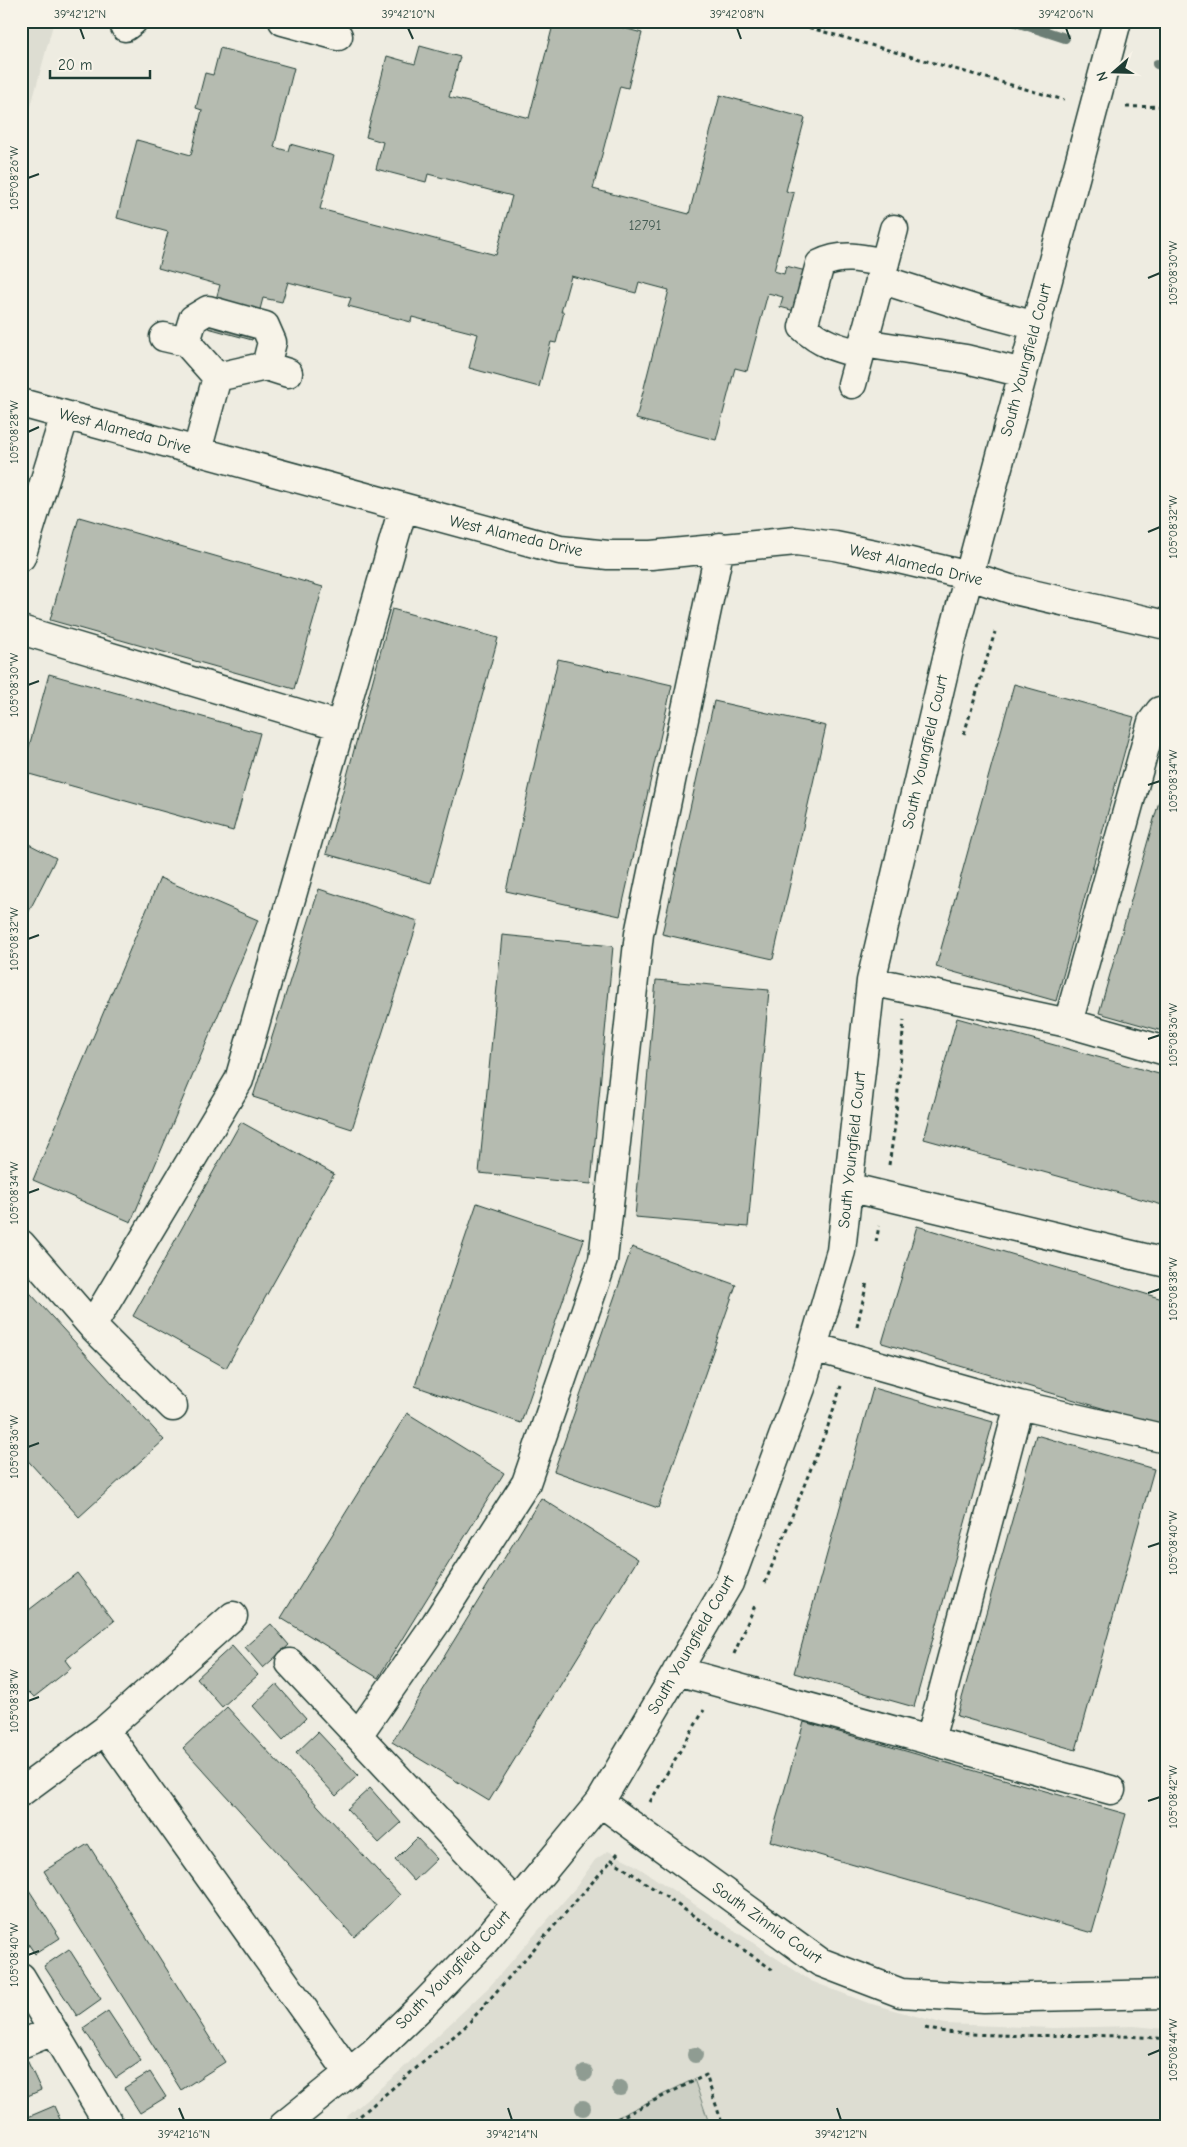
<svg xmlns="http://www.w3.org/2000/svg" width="1187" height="2147" font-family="'Comic Neue',sans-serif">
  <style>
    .built { fill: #ddddd2 }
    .green { fill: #cccfc4; stroke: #76867c }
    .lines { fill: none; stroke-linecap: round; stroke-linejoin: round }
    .stream { stroke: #6c7e74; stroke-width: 10 }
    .building { fill: #b5bbb0; stroke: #1f3d34 }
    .minor-casing { stroke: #1f3d34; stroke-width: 31 }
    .path { stroke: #1f3d34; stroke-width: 3; stroke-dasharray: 4 4; stroke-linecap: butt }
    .minor { stroke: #f7f3e8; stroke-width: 28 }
    .tree { fill: #8f9c92 }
    .ticks { fill: none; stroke: #1f3d34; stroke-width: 2 }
    .labels { text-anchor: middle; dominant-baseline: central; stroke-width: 4; stroke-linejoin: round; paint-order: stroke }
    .number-label { font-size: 14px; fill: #445c53 }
    .street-label { font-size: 16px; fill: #1f3d34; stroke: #f7f3e8 }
    .neatline { fill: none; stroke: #1f3d34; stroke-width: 2 }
    .ticks-label { font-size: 12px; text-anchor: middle; fill: #1f3d34 }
  </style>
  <rect width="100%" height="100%" fill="#eeece1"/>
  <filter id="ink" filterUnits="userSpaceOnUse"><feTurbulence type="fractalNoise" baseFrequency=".02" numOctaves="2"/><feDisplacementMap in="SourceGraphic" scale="10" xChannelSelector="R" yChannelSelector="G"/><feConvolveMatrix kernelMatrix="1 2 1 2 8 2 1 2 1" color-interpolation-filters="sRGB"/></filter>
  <g filter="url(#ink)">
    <path class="built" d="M 21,21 L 54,21 L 21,143 Z
      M 608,1851 L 630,1862 L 811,1981 L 868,2003 L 945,2024 L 1054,2028 L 1134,2026 L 1166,2029 L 1166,2126 L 336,2126 L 399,2072 L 490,1986 L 576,1887 L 595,1860 Z"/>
    <path class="green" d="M 694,2079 L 710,2126 L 600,2126 Z"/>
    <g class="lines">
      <path class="stream" d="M 1013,21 L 1065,38
        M 1157,64 L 1166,67"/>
    </g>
    <path class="building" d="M 554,21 L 598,21 L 642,33 L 628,88 L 620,86 L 593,189 L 689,214 L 720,95 L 805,118 L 786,191 L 794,193 L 774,271 L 784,274 L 786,266 L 830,277 L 820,318 L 780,307 L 783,297 L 768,293 L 747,371 L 735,368 L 716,440 L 636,419 L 669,290 L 639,282 L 636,293 L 571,276 L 561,312 L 564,312 L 556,343 L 551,342 L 539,387 L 469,368 L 478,334 L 412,317 L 411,322 L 348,306 L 351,298 L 288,282 L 282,302 L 263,298 L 252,340 L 208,328 L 220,285 L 158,268 L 168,232 L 117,218 L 137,140 L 191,155 L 202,110 L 196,108 L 205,73 L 213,75 L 220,48 L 294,68 L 274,147 L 288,151 L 290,144 L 334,156 L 320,209 L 496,255 L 512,196 L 428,174 L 426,182 L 376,169 L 383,142 L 366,137 L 387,56 L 415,64 L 420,46 L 460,57 L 449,97 L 529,118 Z
      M 79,517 L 323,587 L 294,689 L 50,620 Z
      M 392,609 L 498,638 L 431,883 L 326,854 Z
      M 558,659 L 672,685 L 620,916 L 506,891 Z
      M 49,674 L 260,733 L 233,831 L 22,772 Z
      M 1014,684 L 1134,717 L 1056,1001 L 936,967 Z
      M 714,701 L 826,726 L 773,959 L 662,934 Z
      M 1166,777 L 1166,1032 L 1099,1013 Z
      M 21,840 L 56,858 L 21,927 Z
      M 160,878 L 258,920 L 131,1222 L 33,1180 Z
      M 319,889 L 418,921 L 352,1129 L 253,1097 Z
      M 502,935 L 613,946 L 591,1184 L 479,1173 Z
      M 656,980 L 769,990 L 748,1227 L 635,1217 Z
      M 957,1018 L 1166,1076 L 1166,1206 L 924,1139 Z
      M 241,1122 L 334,1174 L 226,1368 L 133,1316 Z
      M 477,1203 L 584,1239 L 521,1423 L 415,1386 Z
      M 917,1226 L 1166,1300 L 1166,1427 L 882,1343 Z
      M 632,1247 L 736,1285 L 658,1508 L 554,1471 Z
      M 21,1283 L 164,1440 L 79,1517 L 21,1453 Z
      M 873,1388 L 993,1422 L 914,1707 L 794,1673 Z
      M 407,1413 L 504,1473 L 378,1678 L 281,1618 Z
      M 1036,1435 L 1154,1469 L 1076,1750 L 957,1716 Z
      M 541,1498 L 638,1559 L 489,1801 L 392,1742 Z
      M 77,1573 L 114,1621 L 65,1660 L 71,1668 L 34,1697 L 29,1692 L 21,1698 L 21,1616 Z
      M 271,1624 L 289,1645 L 263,1668 L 245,1647 Z
      M 232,1646 L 258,1675 L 222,1707 L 197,1678 Z
      M 276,1684 L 306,1718 L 283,1740 L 253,1706 Z
      M 227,1707 L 400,1895 L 354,1937 L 183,1748 Z
      M 804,1722 L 1126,1814 L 1092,1933 L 770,1841 Z
      M 318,1732 L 358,1775 L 336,1796 L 296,1753 Z
      M 370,1788 L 401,1823 L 379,1843 L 347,1809 Z
      M 417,1838 L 437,1859 L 414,1881 L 395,1860 Z
      M 88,1844 L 225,2062 L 181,2090 L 44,1871 Z
      M 27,1887 L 60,1938 L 35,1954 L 21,1933 L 21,1891 Z
      M 69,1949 L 101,1999 L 77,2016 L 44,1966 Z
      M 108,2011 L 141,2061 L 116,2078 L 83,2028 Z
      M 27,2060 L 41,2090 L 21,2099 L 21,2063 Z
      M 150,2072 L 166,2097 L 140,2113 L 124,2088 Z
      M 54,2106 L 63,2126 L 21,2126 L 21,2120 Z"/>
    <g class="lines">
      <g class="minor-casing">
        <path id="minor" d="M 283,21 L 338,36
          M 125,27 L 133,21
          M 880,279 L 980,311 L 1036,326
          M 164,337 L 186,342 L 217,377 L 197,451
          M 186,342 L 193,319 L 208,310 L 265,326 L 272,342 L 266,366
          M 863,343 L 966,359 L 1023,373
          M 860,354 C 837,348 821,344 803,327 L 820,264 C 842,253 861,258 885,263
          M 217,377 L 266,366 L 288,373
          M 852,384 L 894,229
          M 21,403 L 560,550 L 608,555 L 651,555 L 796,541 L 835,546 L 894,558 L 970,576 L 1010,589 L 1166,625
          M 21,557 L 65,415
          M 21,630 L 341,726
          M 871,981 L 1068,1023 L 1166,1051
          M 1068,1023 L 1152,722 L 1160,711 L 1166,710
          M 848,1187 L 1166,1263
          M 21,1244 L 92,1326 L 173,1407
          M 92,1326 L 239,1080 L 403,508
          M 813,1347 L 1019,1405 L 930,1740
          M 1019,1405 L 1166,1439
          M 290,1663 L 516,1904
          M 677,1671 L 1111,1790
          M 105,1730 L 349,2073
          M 358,1735 L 436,1623 L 526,1483 L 603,1260 L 639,934 L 720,547
          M 21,1792 L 105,1730 L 233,1616
          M 600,1802 L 820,1962 L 901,1993 L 984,1998 L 1166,1994
          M 21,1977 L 110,2126
          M 21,2044 L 53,2031
          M 283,2126 L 372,2054 L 423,2005 L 484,1942 L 535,1881 L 600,1802 L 729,1583 L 801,1388 L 841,1251 L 871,981 L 948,654 L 1117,21"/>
      </g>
      <path class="path" d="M 786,21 L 1064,100
        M 1126,107 L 1166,106
        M 964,734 L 995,632
        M 889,1165 L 895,1125 L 904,1020
        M 876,1242 L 879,1226
        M 857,1327 L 867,1282
        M 765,1583 L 828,1426 L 841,1386
        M 734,1654 L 756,1603
        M 650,1802 L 704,1710
        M 618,1853 L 612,1860 L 773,1970
        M 925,2028 C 949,2034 972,2034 997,2035 C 1054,2037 1110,2033 1166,2039
        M 348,2126 L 467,2025 L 612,1860
        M 603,2126 L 706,2075 L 723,2126"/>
      <use href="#minor" class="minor"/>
    </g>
    <g class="tree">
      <circle cx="695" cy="2055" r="8"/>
      <circle cx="585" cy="2073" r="8"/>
      <circle cx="620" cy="2088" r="8"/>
      <circle cx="583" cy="2108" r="8"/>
    </g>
  </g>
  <path class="ticks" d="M 80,28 L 84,39M 408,28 L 413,39M 737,28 L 741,39M 1066,28 L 1070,39M 28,178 L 39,174M 1148,278 L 1160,273M 28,432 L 39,427M 1148,532 L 1160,527M 28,685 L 39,681M 1148,785 L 1160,781M 28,939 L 39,935M 1148,1039 L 1160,1035M 28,1193 L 39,1189M 1148,1293 L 1160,1289M 28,1447 L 39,1443M 1148,1547 L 1160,1543M 28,1701 L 39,1697M 1148,1801 L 1160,1797M 28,1955 L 39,1951M 1148,2055 L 1160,2050M 179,2108 L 184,2120M 508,2108 L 512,2120M 837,2108 L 841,2120"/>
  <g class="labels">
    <g class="number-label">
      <text x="645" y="225">12791</text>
    </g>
    <g class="street-label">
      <text transform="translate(1026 360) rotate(-75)">South Youngfield Court</text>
      <text transform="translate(125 431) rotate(15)">West Alameda Drive</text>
      <text transform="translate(516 536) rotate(13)">West Alameda Drive</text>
      <text transform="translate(916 565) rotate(13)">West Alameda Drive</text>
      <text transform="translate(925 752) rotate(-77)">South Youngfield Court</text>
      <text transform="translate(852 1150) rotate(-84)">South Youngfield Court</text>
      <text transform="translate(691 1645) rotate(-60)">South Youngfield Court</text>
      <text transform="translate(767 1923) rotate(35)">South Zinnia Court</text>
      <text transform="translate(453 1970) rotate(-46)">South Youngfield Court</text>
    </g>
  </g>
  <rect width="1187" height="2147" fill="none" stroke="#f7f3e8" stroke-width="55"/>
  <g transform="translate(1114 72) rotate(250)" stroke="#f7f3e8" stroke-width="4" paint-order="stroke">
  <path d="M0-4L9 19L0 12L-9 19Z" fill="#1f3d34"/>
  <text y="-8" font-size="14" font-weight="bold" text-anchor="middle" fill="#1f3d34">N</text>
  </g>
  <path d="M50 70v8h100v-8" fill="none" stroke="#1f3d34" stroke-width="2.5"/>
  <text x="58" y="70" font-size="15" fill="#1f3d34" stroke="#f7f3e8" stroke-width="4" paint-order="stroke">20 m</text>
  <rect x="28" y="28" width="1132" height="2092" class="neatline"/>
  <g class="ticks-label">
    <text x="80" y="18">39°42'12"N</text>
    <text x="408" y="18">39°42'10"N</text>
    <text x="737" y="18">39°42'08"N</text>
    <text x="1066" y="18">39°42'06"N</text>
    <text transform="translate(14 178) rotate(-90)" y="4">105°08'26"W</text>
    <text transform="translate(1173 273) rotate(-90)" y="4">105°08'30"W</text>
    <text transform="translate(14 432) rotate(-90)" y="4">105°08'28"W</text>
    <text transform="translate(1173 527) rotate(-90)" y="4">105°08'32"W</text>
    <text transform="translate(14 685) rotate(-90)" y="4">105°08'30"W</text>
    <text transform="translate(1173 781) rotate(-90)" y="4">105°08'34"W</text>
    <text transform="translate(14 939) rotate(-90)" y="4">105°08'32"W</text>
    <text transform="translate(1173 1035) rotate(-90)" y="4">105°08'36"W</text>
    <text transform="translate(14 1193) rotate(-90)" y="4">105°08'34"W</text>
    <text transform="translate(1173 1289) rotate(-90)" y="4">105°08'38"W</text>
    <text transform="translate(14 1447) rotate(-90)" y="4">105°08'36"W</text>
    <text transform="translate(1173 1543) rotate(-90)" y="4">105°08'40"W</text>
    <text transform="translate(14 1701) rotate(-90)" y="4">105°08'38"W</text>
    <text transform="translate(1173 1797) rotate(-90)" y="4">105°08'42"W</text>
    <text transform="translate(14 1955) rotate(-90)" y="4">105°08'40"W</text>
    <text transform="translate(1173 2050) rotate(-90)" y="4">105°08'44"W</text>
    <text x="184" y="2138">39°42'16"N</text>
    <text x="512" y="2138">39°42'14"N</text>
    <text x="841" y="2138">39°42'12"N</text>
  </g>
</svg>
